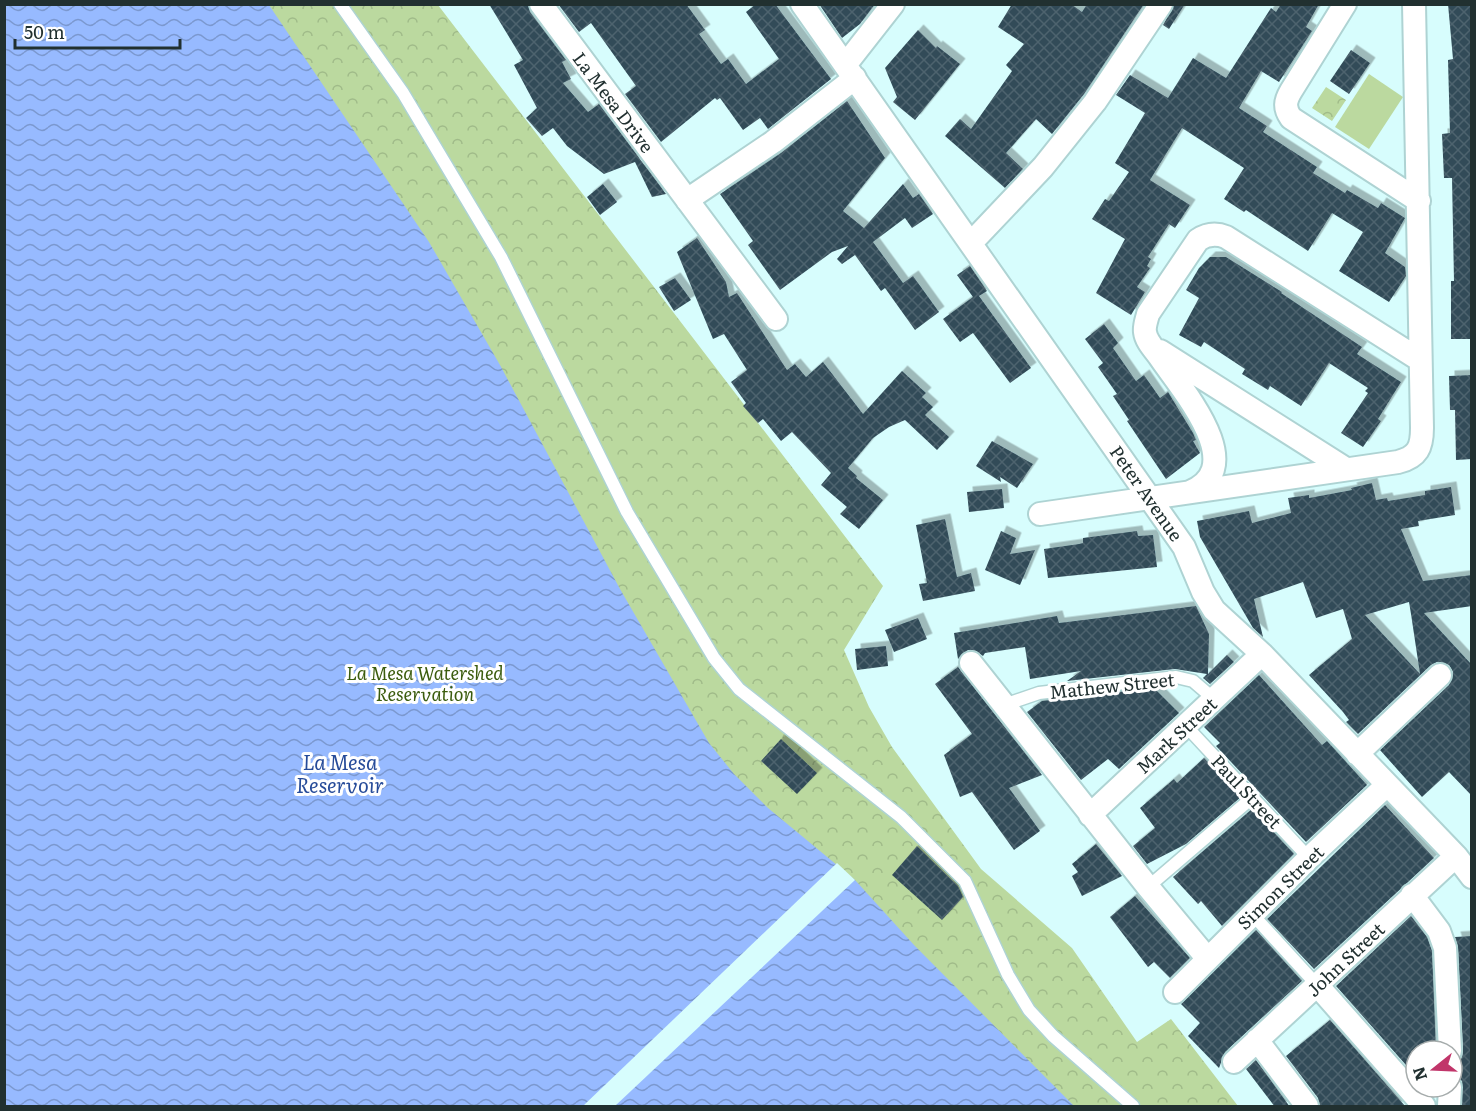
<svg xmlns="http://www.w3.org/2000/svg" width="1476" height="1111" font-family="Literata,serif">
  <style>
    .grass { fill: #bbd99f }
    .park { fill: url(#park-crowns) }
    .water { fill: url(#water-waves) }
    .pier { fill: #d7fdfd }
    .building { fill: url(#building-cross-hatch); fill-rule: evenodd; filter: url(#shadow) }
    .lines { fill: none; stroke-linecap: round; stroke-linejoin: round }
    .lane-casing { stroke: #aed3d3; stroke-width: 15 }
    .street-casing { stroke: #aed3d3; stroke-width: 26 }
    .lane { stroke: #fff; stroke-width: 12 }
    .street { stroke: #fff; stroke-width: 22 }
    .labels { text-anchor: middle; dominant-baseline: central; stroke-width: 6; stroke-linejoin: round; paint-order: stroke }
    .street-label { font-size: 18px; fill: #213030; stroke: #fff }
    .park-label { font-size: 18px; font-style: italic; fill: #3b5c0e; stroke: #fff }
    .water-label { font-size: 20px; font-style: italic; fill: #264b99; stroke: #fff }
  </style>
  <defs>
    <pattern id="park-crowns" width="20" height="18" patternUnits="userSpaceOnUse" patternTransform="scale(1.5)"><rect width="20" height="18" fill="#bbd99f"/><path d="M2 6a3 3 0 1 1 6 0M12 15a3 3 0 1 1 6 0" fill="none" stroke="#a0bb89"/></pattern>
    <pattern id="water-waves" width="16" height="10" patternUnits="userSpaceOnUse" patternTransform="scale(1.5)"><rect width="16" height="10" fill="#97baff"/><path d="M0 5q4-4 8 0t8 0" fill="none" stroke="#7b98cf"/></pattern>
    <pattern id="building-cross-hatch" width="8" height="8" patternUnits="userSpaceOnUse" patternTransform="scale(1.5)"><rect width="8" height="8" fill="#324c59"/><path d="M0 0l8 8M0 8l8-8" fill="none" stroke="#4e636e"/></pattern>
    <filter id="shadow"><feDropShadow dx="5.5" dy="-5.5" stdDeviation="0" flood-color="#0004"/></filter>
  </defs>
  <rect width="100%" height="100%" fill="#d7fdfd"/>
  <path class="grass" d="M 1369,74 L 1403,97 L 1369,149 L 1335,127 Z"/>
  <path class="park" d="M 5,4 L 438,5 L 883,586 L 844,650 L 869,707 L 892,747 L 981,869 L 1072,948 L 1137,1042 L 1171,1019 L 1238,1106 L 5,1106 Z
    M 1326,87 L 1346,100 L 1332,121 L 1312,108 Z"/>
  <path class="water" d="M 5,5 L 269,5 L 429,242 L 500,365 L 620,589 L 709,743 L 734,774 L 768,808 L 855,880 L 914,945 L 1074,1106 L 5,1106 Z"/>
  <path class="pier" d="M 837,863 L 855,880 L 615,1106 L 583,1106 Z"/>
  <path class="building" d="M 489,4 L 528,4 L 530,12 L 566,60 L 562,62 L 571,79 L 563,83 L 588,112 L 599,104 L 666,194 L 652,197 L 635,162 L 604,174 L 567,146 L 553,128 L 542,136 L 526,118 L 537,108 L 514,65 L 523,60 Z
    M 558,4 L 686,4 L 705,30 L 699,34 L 721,64 L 728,59 L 746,84 L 779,59 L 746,12 L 756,4 L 775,4 L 831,79 L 768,129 L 760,118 L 743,130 L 720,98 L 717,100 L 715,98 L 661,142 L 625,94 L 636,86 L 591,23 L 579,32 Z
    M 819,4 L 875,4 L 860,24 L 842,38 Z
    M 1012,4 L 1071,4 L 1082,12 L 1087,4 L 1144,4 L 1084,94 L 1052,134 L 1036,119 L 1006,153 L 1023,169 L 1005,188 L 945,136 L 960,119 L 971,129 L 1012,71 L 1006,65 L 1024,44 L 998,27 Z
    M 1174,4 L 1185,4 L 1169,29 L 1163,25 Z
    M 1281,4 L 1319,4 L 1306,27 L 1312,31 L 1279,82 L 1261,71 L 1239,108 L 1267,126 L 1263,132 L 1317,167 L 1313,173 L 1345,193 L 1347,190 L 1378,208 L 1381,203 L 1405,218 L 1385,253 L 1405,267 L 1406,276 L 1389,302 L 1339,271 L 1363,232 L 1332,213 L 1308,251 L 1246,210 L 1244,212 L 1224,199 L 1244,168 L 1182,128 L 1150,180 L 1190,205 L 1175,228 L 1169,224 L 1148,257 L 1151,259 L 1147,266 L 1150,268 L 1137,287 L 1145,292 L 1131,315 L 1096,293 L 1125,239 L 1092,219 L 1105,199 L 1109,201 L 1129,172 L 1115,163 L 1145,113 L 1116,95 L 1130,75 L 1168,98 L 1193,58 L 1226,78 L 1271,8 L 1276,12 Z
    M 1448,4 L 1472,4 L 1472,339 L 1451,339 L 1451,281 L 1454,281 L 1452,178 L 1444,178 L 1442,134 L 1450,133 L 1448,60 L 1453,59 Z
    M 918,30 L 936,48 L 937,46 L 960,64 L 915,120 L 893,102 L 897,97 L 885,68 Z
    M 1351,50 L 1370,63 L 1349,94 L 1330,81 Z
    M 847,101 L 885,158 L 843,211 L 864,228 L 903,184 L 913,198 L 919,194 L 933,214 L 912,228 L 905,218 L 873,242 L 903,283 L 913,276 L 939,312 L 915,330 L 885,288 L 881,291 L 855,255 L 842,264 L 837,259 L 848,246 L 832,252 L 780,290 L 748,245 L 753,241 L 720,194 L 781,153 Z
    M 603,184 L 617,202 L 600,215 L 587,197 Z
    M 697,238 L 726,282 L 729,297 L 737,293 L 787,370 L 795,364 L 806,377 L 823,362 L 863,414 L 902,371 L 926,393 L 922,397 L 933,407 L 925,415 L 949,437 L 937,450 L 905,420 L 889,427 L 873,438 L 848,468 L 857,476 L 856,478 L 883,500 L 859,529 L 840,514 L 847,507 L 821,485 L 831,473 L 792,432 L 781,441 L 763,419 L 758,423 L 743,406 L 746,403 L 731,382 L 747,370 L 724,334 L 713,339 L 677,252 Z
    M 1210,257 L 1226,257 L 1282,292 L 1281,293 L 1362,347 L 1357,354 L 1401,382 L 1378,419 L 1381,421 L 1363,447 L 1341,433 L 1368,393 L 1365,391 L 1368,388 L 1329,363 L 1301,406 L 1270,386 L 1268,390 L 1242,374 L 1245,369 L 1204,342 L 1201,347 L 1179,335 L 1199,298 L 1186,290 L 1199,268 Z
    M 970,266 L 987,291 L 979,296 L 1031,368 L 1010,383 L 973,333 L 960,342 L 943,319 L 973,297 L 957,275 Z
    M 675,278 L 691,300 L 674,311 L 659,287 Z
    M 1104,324 L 1118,343 L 1113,348 L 1136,381 L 1144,375 L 1160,398 L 1168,392 L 1193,433 L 1196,440 L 1193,441 L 1200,453 L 1166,479 L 1127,421 L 1129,420 L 1113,396 L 1117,394 L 1098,367 L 1103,363 L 1085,339 Z
    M 1472,375 L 1472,459 L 1456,460 L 1455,410 L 1450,410 L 1449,376 Z
    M 992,441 L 1033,464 L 1017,488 L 1000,477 L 1001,482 L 976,466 Z
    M 1372,483 L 1376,500 L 1387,498 L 1388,501 L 1425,495 L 1425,491 L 1451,487 L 1455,515 L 1418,521 L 1419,526 L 1401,529 L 1423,581 L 1472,575 L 1472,606 L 1424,613 L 1472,665 L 1472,796 L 1449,772 L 1422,797 L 1380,750 L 1449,685 L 1453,672 L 1449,665 L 1437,662 L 1431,665 L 1358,734 L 1346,722 L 1349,720 L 1343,712 L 1309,675 L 1352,639 L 1343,609 L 1316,618 L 1303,582 L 1254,599 L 1263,637 L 1253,628 L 1200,537 L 1197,521 L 1249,511 L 1252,523 L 1291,513 L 1288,498 L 1309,495 L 1309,498 L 1352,490 L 1351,488 ZM 1409,602 L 1411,614 L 1420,674 L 1365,615 Z
    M 1002,489 L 1004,508 L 969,512 L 967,492 Z
    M 945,519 L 957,577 L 971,573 L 975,591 L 923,601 L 919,584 L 927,583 L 916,525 Z
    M 1001,531 L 1016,538 L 1010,554 L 1035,550 L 1020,585 L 985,570 Z
    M 1137,531 L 1138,536 L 1153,535 L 1157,567 L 1048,578 L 1044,549 L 1079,544 L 1083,543 L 1083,538 Z
    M 1196,606 L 1209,634 L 1208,674 L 1227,655 L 1234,662 L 1210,684 L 1203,678 L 1207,674 L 1175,669 L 1067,681 L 1081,671 L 1030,679 L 1025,647 L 985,653 L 983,656 L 976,651 L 968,650 L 958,659 L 954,633 L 1057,616 L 1059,623 Z
    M 918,618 L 927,639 L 894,652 L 885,630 Z
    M 886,646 L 888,666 L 857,670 L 855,649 Z
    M 958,667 L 1042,775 L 1009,788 L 1040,831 L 1014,850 L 972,792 L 960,797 L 944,755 L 972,734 L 935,684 Z
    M 1259,675 L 1322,745 L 1327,741 L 1367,785 L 1306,842 L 1216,746 L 1220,743 L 1204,727 Z
    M 1154,688 L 1179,713 L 1119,769 L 1108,759 L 1081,780 L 1027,712 L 1042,701 Z
    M 781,739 L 817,773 L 797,794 L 761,761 Z
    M 1204,758 L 1241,797 L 1186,844 L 1147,864 L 1133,846 L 1155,828 L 1140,808 L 1174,779 L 1177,783 Z
    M 1385,805 L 1434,858 L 1314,969 L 1267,919 Z
    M 1252,809 L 1294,854 L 1222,926 L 1201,901 L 1198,904 L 1173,877 Z
    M 1096,844 L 1122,876 L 1082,896 L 1072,876 L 1078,872 L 1072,864 Z
    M 917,846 L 958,886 L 963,897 L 942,920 L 892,875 Z
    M 1135,896 L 1190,958 L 1170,978 L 1154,962 L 1148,967 L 1110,917 Z
    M 1411,916 L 1427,937 L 1432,951 L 1436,1051 L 1416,1051 L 1416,1073 L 1413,1073 L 1336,986 Z
    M 1256,930 L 1302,981 L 1225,1052 L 1219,1068 L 1188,1036 L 1200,1023 L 1181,1004 Z
    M 1472,936 L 1472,1107 L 1462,1107 L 1462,1081 L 1452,1074 L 1452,1064 L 1462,1058 L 1463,1050 L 1458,947 L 1455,937 Z
    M 1330,1020 L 1406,1107 L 1320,1107 L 1318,1098 L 1286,1056 Z
    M 1256,1060 L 1290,1107 L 1275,1107 L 1246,1069 Z"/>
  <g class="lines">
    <g class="lane-casing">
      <path id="lane" d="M 340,4 L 403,93 L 501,257 L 627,512 L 714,658 L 739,689 L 901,817 L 965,881 L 1008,975 L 1029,1010 L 1053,1036 L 1133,1106
        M 1004,705 L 1039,693 L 1176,677 L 1193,681 L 1214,699
        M 1185,725 L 1309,858
        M 1148,887 L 1253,797
        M 1252,914 L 1317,985"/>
    </g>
    <g class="street-casing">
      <path id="street" d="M 541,4 L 776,319
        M 802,4 L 1184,547 L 1203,592 L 1214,610 L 1262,654 L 1456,856 L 1472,877
        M 1345,4 L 1291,91 C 1285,101 1284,108 1291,118 L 1419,201
        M 846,64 L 893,4
        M 687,200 L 773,142 L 855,78
        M 971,243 L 1043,167 L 1095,102 L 1161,4
        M 1160,351 L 1346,469
        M 1190,492 C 1251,467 1181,389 1159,356 C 1154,349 1146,341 1145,332 C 1144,326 1147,319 1148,314 L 1198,240 C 1207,234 1216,233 1226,237 L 1420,360
        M 1040,514 L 1398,462 C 1418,457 1422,447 1422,428 L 1414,4
        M 971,663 L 1148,887 L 1207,958
        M 1357,754 L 1440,675
        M 1090,815 L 1262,654
        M 1412,895 L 1439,931 L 1445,948 L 1450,1051
        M 1317,985 L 1424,1106
        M 1175,992 L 1309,858 L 1387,785
        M 1257,1040 L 1307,1106
        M 1234,1062 L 1456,856
        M 1449,1106 L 1450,1087"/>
    </g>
    <use href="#lane" class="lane"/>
    <use href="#street" class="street"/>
  </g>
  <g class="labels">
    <g class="street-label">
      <text transform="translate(614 102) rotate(53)">La Mesa Drive</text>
      <text transform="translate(1147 493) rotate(55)">Peter Avenue</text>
      <text transform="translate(1112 685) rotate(-6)">Mathew Street</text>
      <text transform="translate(1176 735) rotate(-43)">Mark Street</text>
      <text transform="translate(1247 791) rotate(47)">Paul Street</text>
      <text transform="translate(1280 887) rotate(-44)">Simon Street</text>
      <text transform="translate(1345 959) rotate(-43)">John Street</text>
    </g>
    <g class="park-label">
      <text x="425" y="672">La Mesa Watershed<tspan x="425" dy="21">Reservation</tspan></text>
    </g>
    <g class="water-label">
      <text x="340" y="761">La Mesa<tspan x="340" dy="23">Reservoir</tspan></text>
    </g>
  </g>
  <rect width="1476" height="1111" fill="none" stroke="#213030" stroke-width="12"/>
  <g transform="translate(1434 1069) rotate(252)"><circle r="28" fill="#ffffff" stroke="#a6acac" stroke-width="1.5"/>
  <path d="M0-4.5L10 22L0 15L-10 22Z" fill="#c1356a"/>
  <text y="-9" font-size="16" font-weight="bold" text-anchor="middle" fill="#213030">N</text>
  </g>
  <path d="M15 39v9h165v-9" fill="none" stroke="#213030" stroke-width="3"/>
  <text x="24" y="39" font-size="18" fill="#213030" stroke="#ffffff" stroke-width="4.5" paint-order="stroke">50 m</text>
</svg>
